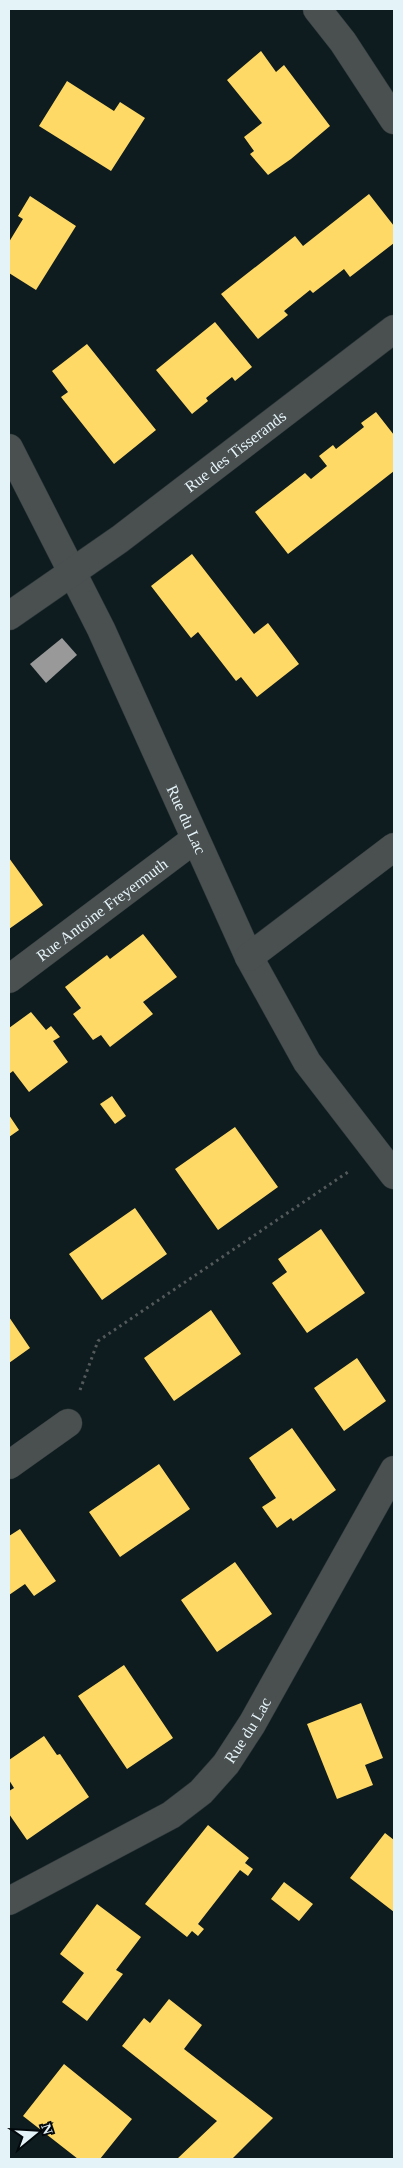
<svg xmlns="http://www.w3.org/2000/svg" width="403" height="2168" font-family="'Times New Roman',serif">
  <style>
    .homes { fill: #ffd966 }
    .industry { fill: #999 }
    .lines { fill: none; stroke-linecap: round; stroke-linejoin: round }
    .street-casing { stroke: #293537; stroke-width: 29 }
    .path { stroke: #545a5b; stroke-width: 3; stroke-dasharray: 2.5 4; stroke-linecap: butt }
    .street { stroke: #4a4f50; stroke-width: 28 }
    .labels { text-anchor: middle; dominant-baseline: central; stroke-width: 5; stroke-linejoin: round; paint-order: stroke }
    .street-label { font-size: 16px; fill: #e4f3f8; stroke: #02080b }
  </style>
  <rect width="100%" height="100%" fill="#0e1c1f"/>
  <path class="homes" d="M 261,51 L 276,72 L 284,65 L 330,126 L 291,159 L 268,175 L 250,154 L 254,151 L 244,137 L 262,123 L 227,80 Z
    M 67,81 L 114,111 L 120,102 L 145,118 L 111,171 L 39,126 Z
    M 369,194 L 394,226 L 394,243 L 350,277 L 344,269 L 313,293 L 310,290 L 284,311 L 288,315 L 258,339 L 221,294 L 295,236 L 303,246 Z
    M 30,196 L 76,226 L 36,290 L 9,273 L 9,242 L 23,219 L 18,216 Z
    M 215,322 L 252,367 L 235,381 L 232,377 L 206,398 L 208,401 L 192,414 L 156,370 Z
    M 87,344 L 156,430 L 114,464 L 61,397 L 68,392 L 52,371 Z
    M 376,412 L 394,435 L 394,471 L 288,554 L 255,512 L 305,473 L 311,479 L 327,466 L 319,456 L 333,445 L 336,449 L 364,427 L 361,423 Z
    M 192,554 L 254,634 L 268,623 L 299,664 L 257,697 L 241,677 L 236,681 L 198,632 L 191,638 L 151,586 Z
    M 9,858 L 43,905 L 9,929 Z
    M 143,934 L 177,977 L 143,1002 L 153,1014 L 110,1047 L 101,1035 L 93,1040 L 73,1014 L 81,1008 L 65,987 L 107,955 L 110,959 Z
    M 31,1012 L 46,1030 L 51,1026 L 60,1037 L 53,1041 L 68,1062 L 29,1092 L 13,1071 L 9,1074 L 9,1028 Z
    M 112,1096 L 126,1116 L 115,1124 L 100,1104 Z
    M 9,1115 L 19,1130 L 9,1137 Z
    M 235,1127 L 278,1187 L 218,1230 L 175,1169 Z
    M 135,1208 L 167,1254 L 102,1300 L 69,1254 Z
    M 321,1229 L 365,1293 L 307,1333 L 272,1283 L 287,1272 L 278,1259 Z
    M 211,1310 L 241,1354 L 174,1401 L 144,1358 Z
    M 9,1317 L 30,1348 L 9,1363 Z
    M 357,1358 L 386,1401 L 344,1431 L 314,1388 Z
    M 292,1428 L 336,1490 L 293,1521 L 291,1518 L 277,1528 L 262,1507 L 276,1498 L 249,1458 Z
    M 159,1464 L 190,1509 L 120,1557 L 89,1512 Z
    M 20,1529 L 56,1581 L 34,1596 L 25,1584 L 9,1595 L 9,1536 Z
    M 235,1562 L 272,1614 L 217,1652 L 181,1600 Z
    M 124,1665 L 173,1738 L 127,1769 L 78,1696 Z
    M 361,1703 L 383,1758 L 365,1765 L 373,1785 L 337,1799 L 307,1724 Z
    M 44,1736 L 57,1755 L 60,1754 L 89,1797 L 27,1840 L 9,1814 L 9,1791 L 14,1788 L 9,1780 L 9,1760 Z
    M 208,1825 L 249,1858 L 245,1863 L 253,1869 L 248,1876 L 240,1870 L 198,1924 L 204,1929 L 198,1936 L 192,1931 L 187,1937 L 145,1904 Z
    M 385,1833 L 394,1840 L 394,1912 L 350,1878 Z
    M 284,1882 L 313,1904 L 299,1921 L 271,1899 Z
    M 97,1904 L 141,1937 L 116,1970 L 123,1974 L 87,2021 L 62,2002 L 84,1973 L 60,1954 Z
    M 169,1999 L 202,2025 L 184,2049 L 273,2118 L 232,2159 L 177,2159 L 217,2121 L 122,2046 L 144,2018 L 150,2023 Z
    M 64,2064 L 132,2119 L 100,2159 L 78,2159 L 23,2116 Z"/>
  <path class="industry" d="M 62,638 L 77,655 L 46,683 L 30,664 Z"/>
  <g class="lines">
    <g class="street-casing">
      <g id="street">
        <path d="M 317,9 L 343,42 L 394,120"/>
        <path id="s1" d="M 9,448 L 101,629 L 249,957 L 307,1062 L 394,1175"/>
        <path id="s2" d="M 9,616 L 120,539 L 394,329"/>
        <path d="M 249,957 L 394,847"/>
        <path id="s3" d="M 9,979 L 195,839"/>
        <path d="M 9,1465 L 68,1423"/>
        <path id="s4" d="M 9,1901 L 171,1815 L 201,1792 L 226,1764 L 252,1724 L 394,1470"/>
      </g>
    </g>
    <path class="path" d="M 80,1390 L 98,1341 L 348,1172"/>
    <use href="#street" class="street"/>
  </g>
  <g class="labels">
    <g class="street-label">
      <text stroke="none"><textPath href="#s2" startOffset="280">Rue des Tisserands</textPath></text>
      <text stroke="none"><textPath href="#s1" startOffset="412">Rue du Lac</textPath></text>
      <text stroke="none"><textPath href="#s3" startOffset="116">Rue Antoine Freyermuth</textPath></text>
      <text stroke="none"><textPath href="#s4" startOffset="299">Rue du Lac</textPath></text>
    </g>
  </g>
  <rect width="403" height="2168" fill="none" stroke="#e4f3f8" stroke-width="20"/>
  <g transform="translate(35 2133) rotate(72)" stroke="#02080b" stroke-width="4" paint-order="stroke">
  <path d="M0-4L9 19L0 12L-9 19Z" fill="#e4f3f8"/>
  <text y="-8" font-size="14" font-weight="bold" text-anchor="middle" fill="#e4f3f8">N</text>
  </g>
</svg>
